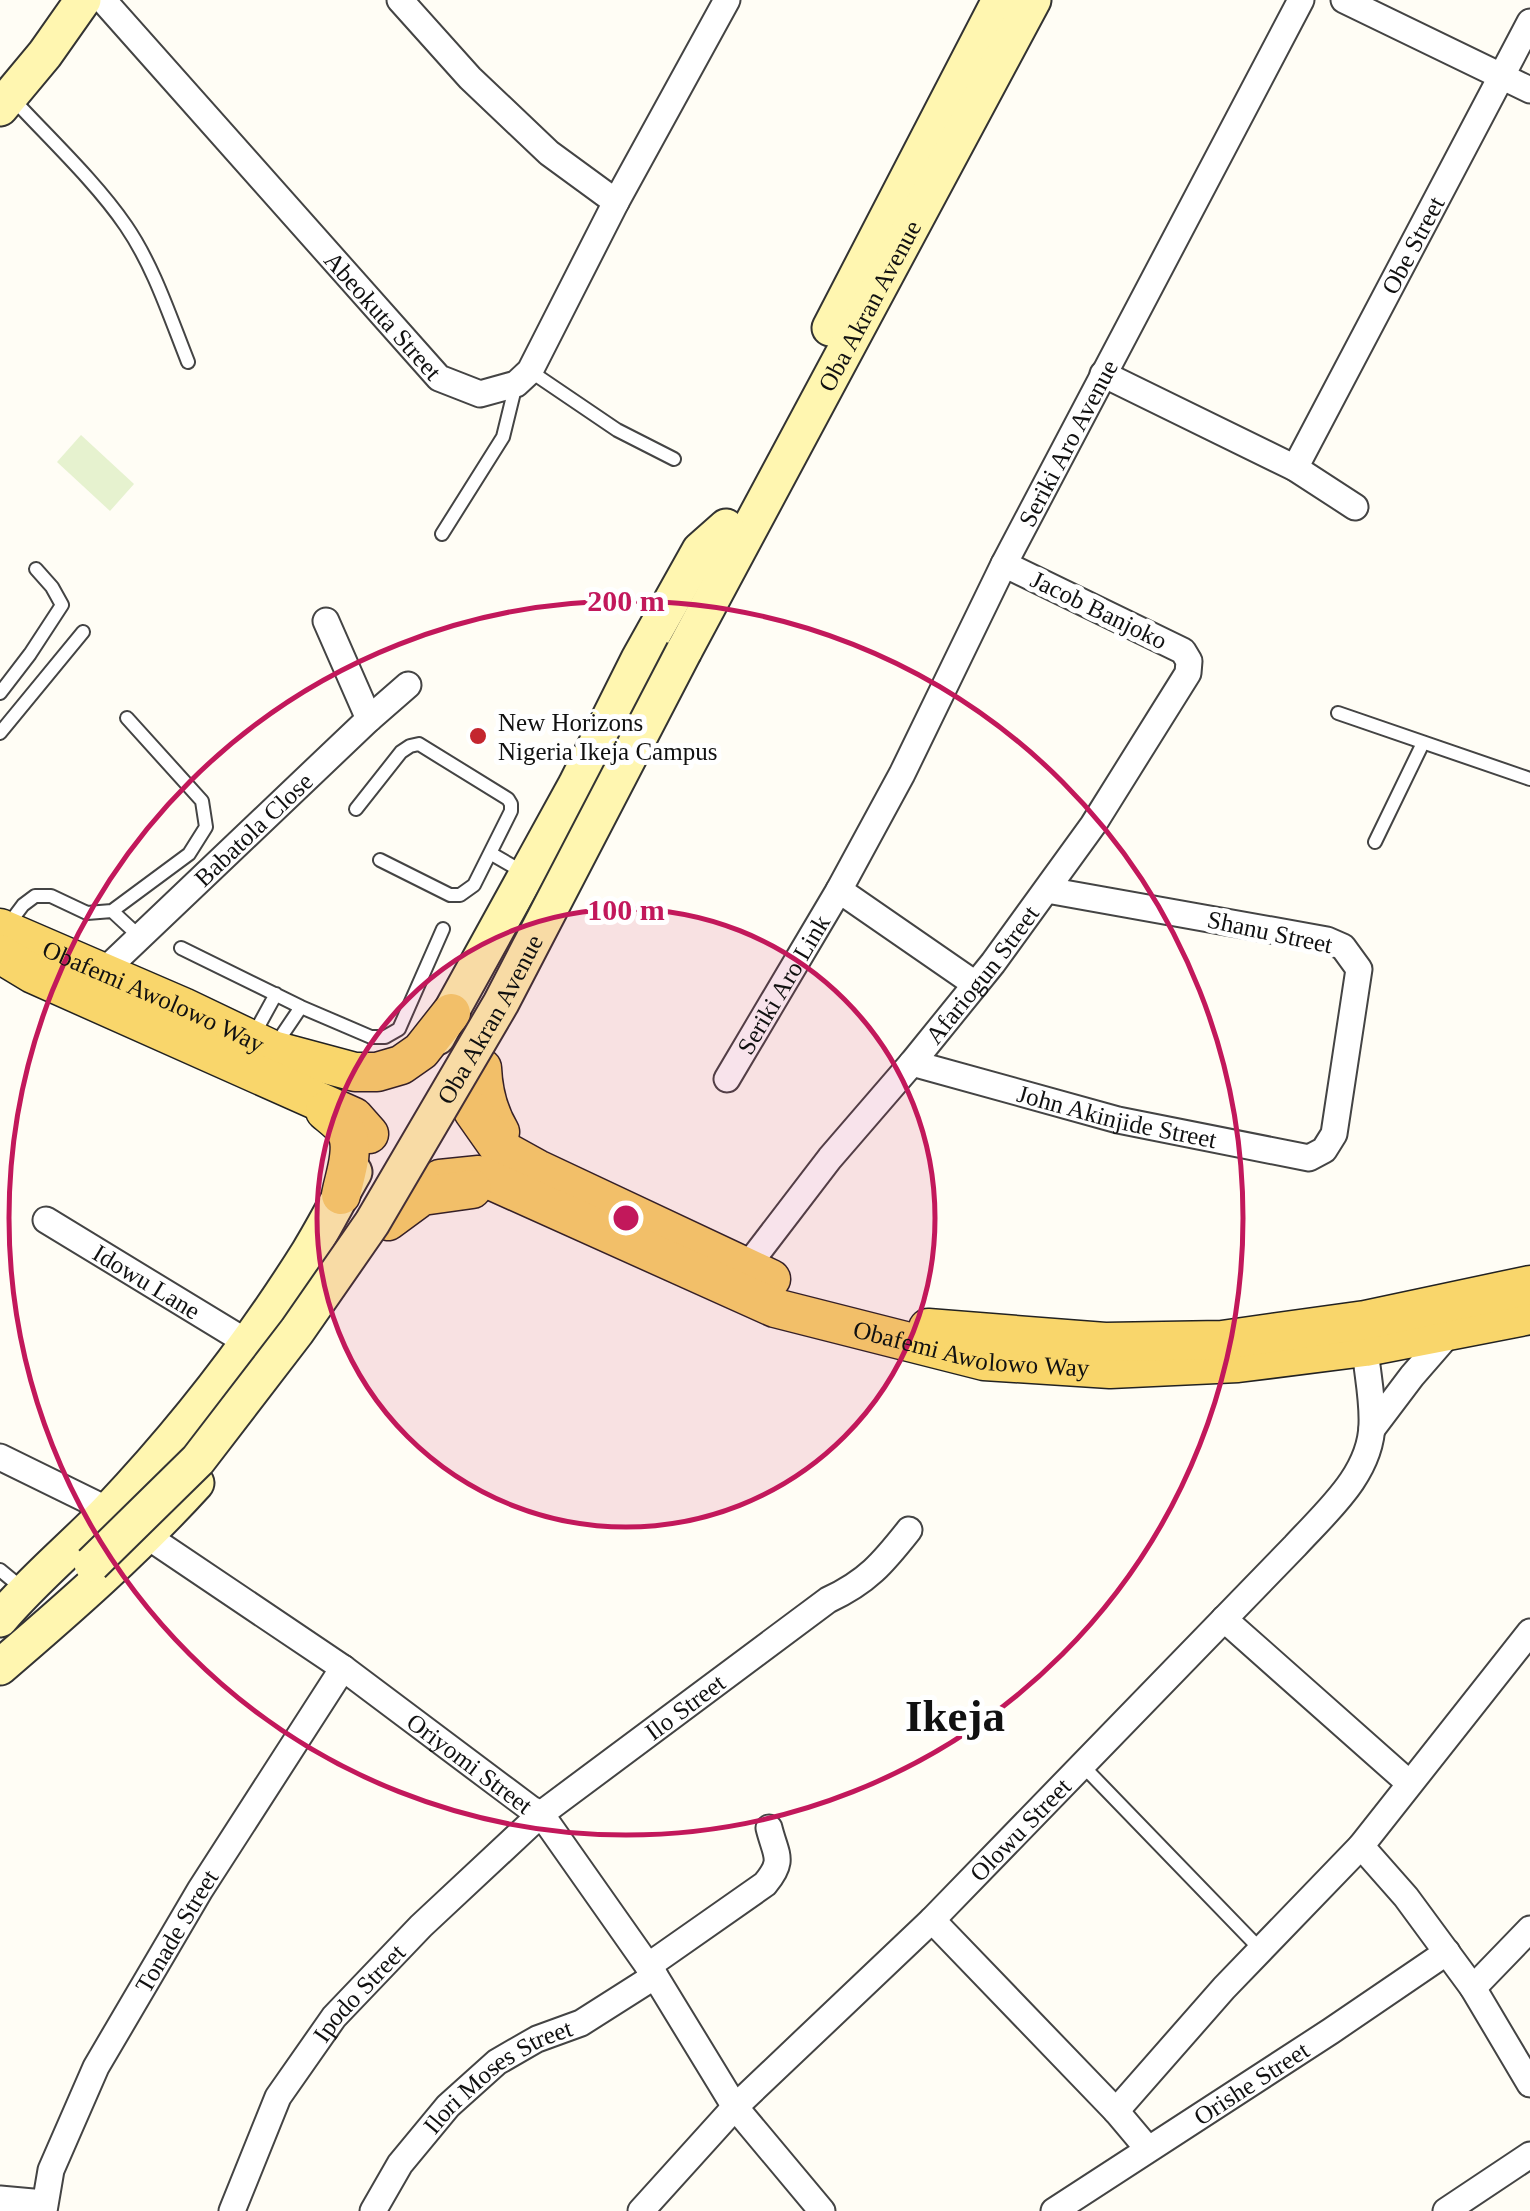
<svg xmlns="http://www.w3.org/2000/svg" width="1530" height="2211" font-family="Georgia,serif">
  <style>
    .pitch { fill: #e6f2cf }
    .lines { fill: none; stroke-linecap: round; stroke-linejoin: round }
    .lane-casing { stroke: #444; stroke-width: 16 }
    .street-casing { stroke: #444; stroke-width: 29 }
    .secondary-casing { stroke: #333; stroke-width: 39 }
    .primary-casing { stroke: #222; stroke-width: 41 }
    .lane { stroke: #fff; stroke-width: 12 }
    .street { stroke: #fff; stroke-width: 25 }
    .secondary { stroke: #fff6b0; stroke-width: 35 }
    .primary { stroke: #f9d66b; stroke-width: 38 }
    .secondary-bridge-casing { stroke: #333; stroke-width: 39; stroke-linecap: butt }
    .secondary-bridge { stroke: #fff6b0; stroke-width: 35 }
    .ring { fill: none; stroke: #c2185b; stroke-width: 5 }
    .poi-dot { fill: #c4262e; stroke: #fff; stroke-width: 4 }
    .labels { text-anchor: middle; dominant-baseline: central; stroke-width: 10; stroke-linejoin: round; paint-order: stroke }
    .street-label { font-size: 25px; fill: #111; stroke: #fff }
    .poi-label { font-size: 25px; fill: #111; stroke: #fff; text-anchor: start }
    .town-label { font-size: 45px; font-weight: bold; fill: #111; stroke: #fff }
    .centre { fill: #c2185b; stroke: #fff; stroke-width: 5 }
    .ring-label { font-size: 30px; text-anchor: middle; font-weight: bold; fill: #c2185b; stroke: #fff; stroke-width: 10; stroke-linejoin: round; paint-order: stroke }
  </style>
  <rect width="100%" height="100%" fill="#fffdf5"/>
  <path class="pitch" d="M 81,435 L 134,484 L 110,511 L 57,462 Z"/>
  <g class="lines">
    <g class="lane-casing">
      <path id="lane" d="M 12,98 C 48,137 96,182 126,226 C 154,267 170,317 188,362
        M 530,371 L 617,430 L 674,459
        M 442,534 L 503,437 L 516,384
        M 0,693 L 30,654 L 62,605 L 52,587 L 36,569
        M 1338,713 L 1530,779
        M 0,733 L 83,632
        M 356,809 L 401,752 L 410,746 L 419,744 L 508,799 L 511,804 L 511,811 L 474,885 L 460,895 L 450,895 L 380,860
        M 1375,842 L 1423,743
        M 490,853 L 523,872
        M 112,911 L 140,937
        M 8,925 L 23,905 L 35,896 L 51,896 L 87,913 L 112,911 L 189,854 L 206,827 L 202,801 L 127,718
        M 181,948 L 301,1007 L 371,1037 L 385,1037 L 399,1029 L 443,929
        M 253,1036 L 276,994
        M 274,1047 L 301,1007
        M 0,1570 L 23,1589
        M 1082,1765 L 1261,1950"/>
    </g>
    <g class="street-casing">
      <g id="street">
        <path id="s1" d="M 103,0 L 439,378 L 480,394 L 516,384 L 530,371 L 616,202 L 727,0"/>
        <path d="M 400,0 L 470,78 L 549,153 L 616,202"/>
        <path d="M 1344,0 L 1530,90"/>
        <path d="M 1103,374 L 1295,468 L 1355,507"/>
        <path id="s2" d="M 1295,468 L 1530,22"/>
        <path d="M 326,621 L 369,719"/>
        <path d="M 839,890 L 975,984"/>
        <path id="s3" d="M 101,974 L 369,719 L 408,685"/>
        <path id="s4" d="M 912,1063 L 1118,1120 L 1309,1158 L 1324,1150 L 1334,1134 L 1359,969 L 1343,947 L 1327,940 L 1047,890"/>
        <path id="s5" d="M 727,1079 L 839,890 L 902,774 L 1004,564 L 1301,0"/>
        <path id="s6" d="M 46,1220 L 248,1343"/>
        <path id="s7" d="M 745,1269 L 830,1158 L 912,1063 L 993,963 L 1093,825 L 1188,673 L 1189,661 L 1183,651 L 1004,564"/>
        <path d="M 1372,1429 L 1412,1376 L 1452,1330"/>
        <path d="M 0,1457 L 108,1510"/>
        <path id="s8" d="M 147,1536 L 343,1668 L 531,1809 L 541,1814 L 655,1976 L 735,2107 L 822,2211"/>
        <path d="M 1224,1619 L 1409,1783"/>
        <path d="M 1361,1846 L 1406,1897 L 1473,1988 L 1530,2084"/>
        <path d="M 932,1920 L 1116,2111 L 1148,2149"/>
        <path d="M 648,1966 L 765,1884 C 785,1860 776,1856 769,1828"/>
        <path d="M 1473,1988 L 1530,1929"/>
        <path d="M 1116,2111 L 1224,1988 L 1361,1846 L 1530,1632"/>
        <path d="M 0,2199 L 44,2203"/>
        <path id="s9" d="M 44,2211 L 51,2170 L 96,2067 L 200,1890 L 343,1668"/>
        <path id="s10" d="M 232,2211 L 278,2097 L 334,2017 L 421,1926 L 541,1814 L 828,1600 C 867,1582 883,1563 909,1530"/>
        <path id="s11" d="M 373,2211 L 400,2164 L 448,2106 L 497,2062 L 537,2039 L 581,2023 L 655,1976"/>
        <path id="s12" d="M 641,2211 L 735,2107 L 932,1920 L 1295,1546 C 1327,1511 1371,1474 1372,1424 C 1373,1398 1367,1373 1365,1347"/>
        <path id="s13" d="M 1054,2211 L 1331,2031 L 1447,1952"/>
        <path d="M 1446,2211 L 1530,2155"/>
      </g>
    </g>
    <g class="secondary-casing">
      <g id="secondary">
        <path d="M 0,108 L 45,54 L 83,0"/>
        <path d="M 830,328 L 1000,0"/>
        <path id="s14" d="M 684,651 L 1033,0"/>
        <path d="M 437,1037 L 576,785 L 639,659 L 700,550 L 726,527"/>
        <path d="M 0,1619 C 33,1580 72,1548 108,1511 C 182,1433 252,1343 309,1252 C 325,1226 339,1198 354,1172"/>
        <path d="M 0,1667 C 70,1607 134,1551 196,1483"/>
      </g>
    </g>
    <g class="primary-casing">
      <g id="primary">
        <path id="s15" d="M 0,928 L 183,1007 L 273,1050 L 355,1072 L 377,1072 L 401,1065 L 421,1051 L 451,1013"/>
        <path d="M 0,954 L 33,974 L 354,1117 L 369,1134"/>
        <path d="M 482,1068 C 483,1091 488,1112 500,1132"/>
        <path d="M 325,1111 C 333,1118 345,1126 348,1136 C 354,1153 344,1178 341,1195"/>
        <path d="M 473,1111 L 499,1148 L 537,1169 L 771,1279"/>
        <path id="s16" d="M 440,1179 L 479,1175 L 775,1308 L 984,1361 L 1110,1369 L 1238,1363 L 1365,1347 L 1530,1315"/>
        <path d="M 388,1221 L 422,1196 L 472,1189"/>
        <path d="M 928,1328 L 1105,1342 L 1222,1340 L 1365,1320 L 1530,1285"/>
      </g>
    </g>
    <use href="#lane" class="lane"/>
    <use href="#street" class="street"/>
    <use href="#secondary" class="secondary"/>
    <use href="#primary" class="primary"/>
    <g class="secondary-bridge-casing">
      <g id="secondary-bridge">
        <path id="s17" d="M 92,1564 L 198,1460 L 297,1331 L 372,1223 L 501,1003 L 684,651"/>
      </g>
    </g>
    <use href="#secondary-bridge" class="secondary-bridge"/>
  </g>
  <circle cx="626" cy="1218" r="309" fill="#c2185b" fill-opacity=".12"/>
  <g class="ring">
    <circle cx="626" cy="1218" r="309"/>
    <circle cx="626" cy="1218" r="617"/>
  </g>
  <circle class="poi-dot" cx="478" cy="736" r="10"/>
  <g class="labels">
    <g class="street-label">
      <text stroke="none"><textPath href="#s2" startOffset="252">Obe Street</textPath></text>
      <text stroke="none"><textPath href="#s14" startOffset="392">Oba Akran Avenue</textPath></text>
      <text stroke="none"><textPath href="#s1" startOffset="422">Abeokuta Street</textPath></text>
      <text stroke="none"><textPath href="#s5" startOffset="722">Seriki Aro Avenue</textPath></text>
      <text transform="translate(1099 610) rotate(26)">Jacob Banjoko</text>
      <text stroke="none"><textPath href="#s3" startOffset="210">Babatola Close</textPath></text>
      <text transform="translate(1270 932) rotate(12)">Shanu Street</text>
      <text stroke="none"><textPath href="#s7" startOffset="378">Afariogun Street</textPath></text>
      <text stroke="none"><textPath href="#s5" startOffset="110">Seriki Aro Link</textPath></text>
      <text stroke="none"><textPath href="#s15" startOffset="168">Obafemi Awolowo Way</textPath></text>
      <text stroke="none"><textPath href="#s17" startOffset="678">Oba Akran Avenue</textPath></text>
      <text stroke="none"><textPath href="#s4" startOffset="212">John Akinjide Street</textPath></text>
      <text stroke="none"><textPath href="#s6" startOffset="118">Idowu Lane</textPath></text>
      <text stroke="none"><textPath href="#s16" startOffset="565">Obafemi Awolowo Way</textPath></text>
      <text stroke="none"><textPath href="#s10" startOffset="690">Ilo Street</textPath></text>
      <text stroke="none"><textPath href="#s8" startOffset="395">Oriyomi Street</textPath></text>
      <text stroke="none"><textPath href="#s12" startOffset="538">Olowu Street</textPath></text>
      <text stroke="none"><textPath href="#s9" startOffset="312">Tonade Street</textPath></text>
      <text stroke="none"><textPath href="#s10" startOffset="255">Ipodo Street</textPath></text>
      <text stroke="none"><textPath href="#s11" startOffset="188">Ilori Moses Street</textPath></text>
      <text stroke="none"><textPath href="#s13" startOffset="235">Orishe Street</textPath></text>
    </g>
    <g class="poi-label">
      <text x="498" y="722">New Horizons<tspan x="498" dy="29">Nigeria Ikeja Campus</tspan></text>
    </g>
    <g class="town-label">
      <text x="955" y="1716">Ikeja</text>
    </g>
  </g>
  <circle cx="626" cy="1218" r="15" class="centre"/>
  <g class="ring-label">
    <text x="626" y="611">200 m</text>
    <text x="626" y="920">100 m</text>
  </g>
</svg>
